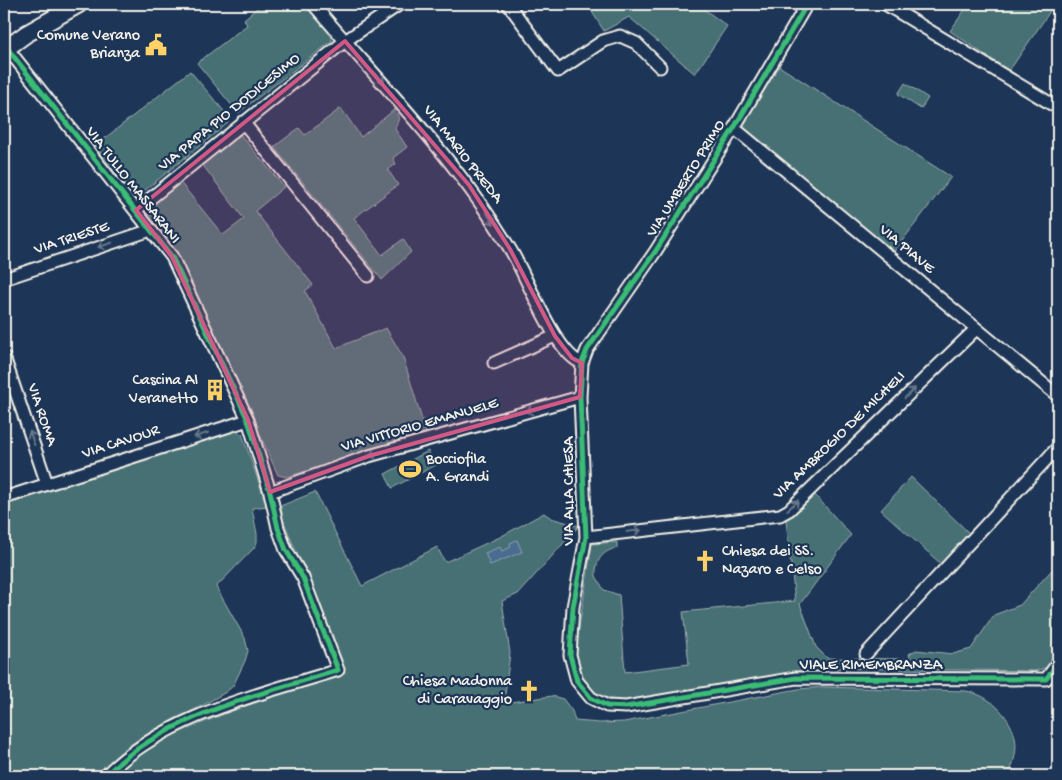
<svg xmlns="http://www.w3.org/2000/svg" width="1062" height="780" font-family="'Gochi Hand',sans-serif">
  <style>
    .green { fill: #477075; stroke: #9eb0ae }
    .water { fill: #4a6c90; stroke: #8ea1b3 }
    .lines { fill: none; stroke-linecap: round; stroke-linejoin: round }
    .minor-casing { stroke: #f4f1e8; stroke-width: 15 }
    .secondary-casing { stroke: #f4f1e8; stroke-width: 20 }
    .minor { stroke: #1d3557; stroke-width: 11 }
    .secondary { stroke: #1d3557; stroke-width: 16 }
    .cycleway-casing { stroke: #1d3557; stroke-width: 8 }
    .cycleway { stroke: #3abd76; stroke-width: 5 }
    .oneway { stroke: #68778a }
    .marked { fill: #d15985; fill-opacity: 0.2; stroke: #d15985; stroke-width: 4; stroke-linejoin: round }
    .labels { text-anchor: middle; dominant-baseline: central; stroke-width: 4.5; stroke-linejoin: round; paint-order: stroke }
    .poi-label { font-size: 16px; fill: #f4f1e8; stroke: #1d3557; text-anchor: end }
    .street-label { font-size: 16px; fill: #f4f1e8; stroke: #1d3557 }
  </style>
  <rect width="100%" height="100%" fill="#1d3557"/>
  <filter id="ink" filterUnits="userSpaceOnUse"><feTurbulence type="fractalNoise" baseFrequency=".02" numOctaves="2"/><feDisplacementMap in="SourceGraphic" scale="10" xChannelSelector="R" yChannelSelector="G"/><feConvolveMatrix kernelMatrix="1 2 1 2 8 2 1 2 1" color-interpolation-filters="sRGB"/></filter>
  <g filter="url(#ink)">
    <path class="green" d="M 262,4 L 305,4 L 332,36 L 332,41 L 238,113 L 197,63 L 247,25 L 244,19 Z
      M 587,4 L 697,4 L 727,26 L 695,74 L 629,17 L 604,31 Z
      M 969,4 L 1055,4 L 1009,71 L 950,31 Z
      M 779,66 L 951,177 L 893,253 L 742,126 Z
      M 190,71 L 229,117 L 228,123 L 138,196 L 133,195 L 95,146 Z
      M 905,83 L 928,98 L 921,109 L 898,94 Z
      M 341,108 L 361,137 L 395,109 L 399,118 L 395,129 L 407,147 L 393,158 L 396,164 L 388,170 L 398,185 L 354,218 L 382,255 L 403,239 L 411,252 L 382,280 L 274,147 L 299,128 L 305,135 Z
      M 240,134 L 284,187 L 255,211 L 313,285 L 305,291 L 336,348 L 386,328 L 403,357 L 426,433 L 287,477 L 278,475 L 179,256 L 148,214 L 150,204 L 179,181 L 223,235 L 244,219 L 201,163 Z
      M 234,430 L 242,434 L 267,506 L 252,508 L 257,534 L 257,542 L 254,548 L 216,587 L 245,638 L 248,651 L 245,661 L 233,686 L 226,692 L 156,732 L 148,747 C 212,716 277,694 345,673 L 278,507 L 315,492 L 362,586 L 437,547 L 445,562 L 500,537 L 544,513 L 551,518 L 579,526 L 518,594 L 502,601 L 510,653 L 504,703 L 552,696 L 563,699 L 572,711 L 575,721 L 600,723 L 624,722 L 798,689 L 822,687 L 966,691 C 989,695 1009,714 1015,737 C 1018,750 1013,764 1009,776 L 4,776 L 4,505 Z
      M 428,451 L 436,465 L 392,488 L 385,474 Z
      M 911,477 L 969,533 L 941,564 L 881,510 Z
      M 815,495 L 851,535 L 800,604 L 816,647 L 827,658 L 910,659 L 909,654 L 916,650 L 953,654 L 971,649 L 994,615 L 1020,605 L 1058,563 L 1058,658 L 1048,667 L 1036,671 L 817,668 L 624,702 C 588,696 579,682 576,647 L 592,544 L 617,542 L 617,548 C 602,551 595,561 596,576 L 604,590 L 619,595 L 625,672 L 689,664 L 683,612 L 795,601 L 786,520 Z"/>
    <path class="water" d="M 517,540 L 522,552 L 490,565 L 485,553 L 500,547 L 502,551 L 511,547 L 510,543 Z"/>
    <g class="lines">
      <g class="minor-casing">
        <path id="minor" d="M 313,4 C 381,84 456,158 510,249 C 526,274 555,354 582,363
          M 508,4 L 558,71 L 603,41 L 620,36 L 636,43 L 660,67
          M 807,4 L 734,128 L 655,252 L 587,350 L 582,363 L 580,397 L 586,537 L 573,607 L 570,655 L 577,681 L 591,698 L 607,706 L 626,707 L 796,678 L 1046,679 L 1058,663
          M 885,4 L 1058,108
          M 7,48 L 172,257 L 248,420 L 270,492 L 278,528 L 286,550 L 303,578 L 338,670 C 259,695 165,715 105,776
          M 243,122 L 368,276
          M 734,128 L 1058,396
          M 136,210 L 345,41 L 400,4
          M 4,279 L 151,230
          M 4,357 L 47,484
          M 494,363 L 555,336
          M 270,492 L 369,456 L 580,397
          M 4,498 L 248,420
          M 586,537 L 780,515 L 789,510 L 976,329
          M 866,654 L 1058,447"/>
      </g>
      <g class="secondary-casing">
        <path id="secondary" d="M 4,50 L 26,34 L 79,4"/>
      </g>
      <use href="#minor" class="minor"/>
      <use href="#secondary" class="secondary"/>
      <g class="cycleway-casing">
        <path id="cycleway" d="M 807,4 L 734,128 L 655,252 L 587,350 L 582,363 L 580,397 L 586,537 L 573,607 L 570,655 L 577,681 L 591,698 L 607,706 L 626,707 L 796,678 L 1046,679 L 1058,663
          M 7,48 L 172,257 L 248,420 L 270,492 L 278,528 L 286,550 L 303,578 L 338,670 C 259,695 165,715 105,776"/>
      </g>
      <use href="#cycleway" class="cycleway"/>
    </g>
    <defs><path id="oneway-shaft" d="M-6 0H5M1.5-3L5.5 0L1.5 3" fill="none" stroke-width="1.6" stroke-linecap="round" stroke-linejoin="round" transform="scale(1.25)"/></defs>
    <g class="oneway">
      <use href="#oneway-shaft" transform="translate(379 77) rotate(46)"/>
      <use href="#oneway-shaft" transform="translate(490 218) rotate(57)"/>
      <use href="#oneway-shaft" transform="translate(105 245) rotate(162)"/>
      <use href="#oneway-shaft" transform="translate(910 393) rotate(-44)"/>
      <use href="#oneway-shaft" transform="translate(533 410) rotate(164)"/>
      <use href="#oneway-shaft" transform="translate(201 435) rotate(162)"/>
      <use href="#oneway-shaft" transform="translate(32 438) rotate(-109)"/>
      <use href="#oneway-shaft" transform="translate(376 454) rotate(164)"/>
      <use href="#oneway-shaft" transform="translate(793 505) rotate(-42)"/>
      <use href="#oneway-shaft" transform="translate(634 531) rotate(-6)"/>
    </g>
  </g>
  <path class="marked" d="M 345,41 L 469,185 L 510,249 L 555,336 L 572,358 L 582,363 L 580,397 L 369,456 L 270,492 L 248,420 L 172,257 L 136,210 Z"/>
  <defs>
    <g id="civic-bare" transform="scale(1.725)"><path d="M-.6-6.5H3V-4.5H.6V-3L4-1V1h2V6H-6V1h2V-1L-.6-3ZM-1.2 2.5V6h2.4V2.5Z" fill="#ffd166" stroke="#1d3557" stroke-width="2.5" paint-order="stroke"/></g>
    <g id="building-bare" transform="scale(1.725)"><path d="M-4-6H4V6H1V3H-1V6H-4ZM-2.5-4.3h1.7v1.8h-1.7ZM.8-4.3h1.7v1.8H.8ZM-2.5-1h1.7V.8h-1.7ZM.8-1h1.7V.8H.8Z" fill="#ffd166" stroke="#1d3557" stroke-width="2.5" paint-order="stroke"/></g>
    <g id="stadium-bare" transform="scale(1.725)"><path d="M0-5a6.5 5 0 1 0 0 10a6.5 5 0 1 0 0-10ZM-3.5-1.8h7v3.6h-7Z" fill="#ffd166" stroke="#1d3557" stroke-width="2.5" paint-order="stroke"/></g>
    <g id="church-bare" transform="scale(1.725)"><path d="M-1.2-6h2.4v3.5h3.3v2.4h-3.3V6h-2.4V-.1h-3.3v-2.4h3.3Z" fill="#ffd166" stroke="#1d3557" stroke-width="2.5" paint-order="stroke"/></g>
  </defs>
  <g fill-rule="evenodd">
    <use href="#civic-bare" x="156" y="45"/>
    <use href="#building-bare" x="215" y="390"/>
    <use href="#stadium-bare" x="410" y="469"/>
    <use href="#church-bare" x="705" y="561"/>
    <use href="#church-bare" x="529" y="691"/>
  </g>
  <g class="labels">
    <g class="poi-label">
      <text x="140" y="36">Comune Verano<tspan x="140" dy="18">Brianza</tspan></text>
      <text x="198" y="381">Cascina Al<tspan x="198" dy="18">Veranetto</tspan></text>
      <text x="426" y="460" text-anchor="start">Bocciofila<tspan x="426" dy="18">A. Grandi</tspan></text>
      <text x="722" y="552" text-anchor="start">Chiesa dei SS.<tspan x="722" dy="18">Nazaro e Celso</tspan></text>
      <text x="512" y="682">Chiesa Madonna<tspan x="512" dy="18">di Caravaggio</tspan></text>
    </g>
    <g class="street-label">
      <text transform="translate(230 113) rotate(-39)">VIA PAPA PIO DODICESIMO</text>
      <text transform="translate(462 155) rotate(52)">VIA MARIO PREDA</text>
      <text transform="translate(687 179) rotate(-58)">VIA UMBERTO PRIMO</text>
      <text transform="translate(132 186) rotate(52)">VIA TULLO MASSARANI</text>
      <text transform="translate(72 239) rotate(-18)">VIA TRIESTE</text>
      <text transform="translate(906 250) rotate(40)">VIA PIAVE</text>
      <text transform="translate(41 415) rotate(71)">VIA ROMA</text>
      <text transform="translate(420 426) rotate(-16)">VIA VITTORIO EMANUELE</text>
      <text transform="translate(840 436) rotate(-44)">VIA AMBROGIO DE MICHELI</text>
      <text transform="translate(121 443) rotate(-18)">VIA CAVOUR</text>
      <text transform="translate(570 491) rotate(-90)">VIA ALLA CHIESA</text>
      <text x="871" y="666">VIALE RIMEMBRANZA</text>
    </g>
  </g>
  <rect width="1062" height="780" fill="none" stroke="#1d3557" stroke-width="20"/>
  <rect x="10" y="10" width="1042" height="760" fill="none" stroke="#f4f1e8" stroke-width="2" filter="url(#ink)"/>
</svg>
